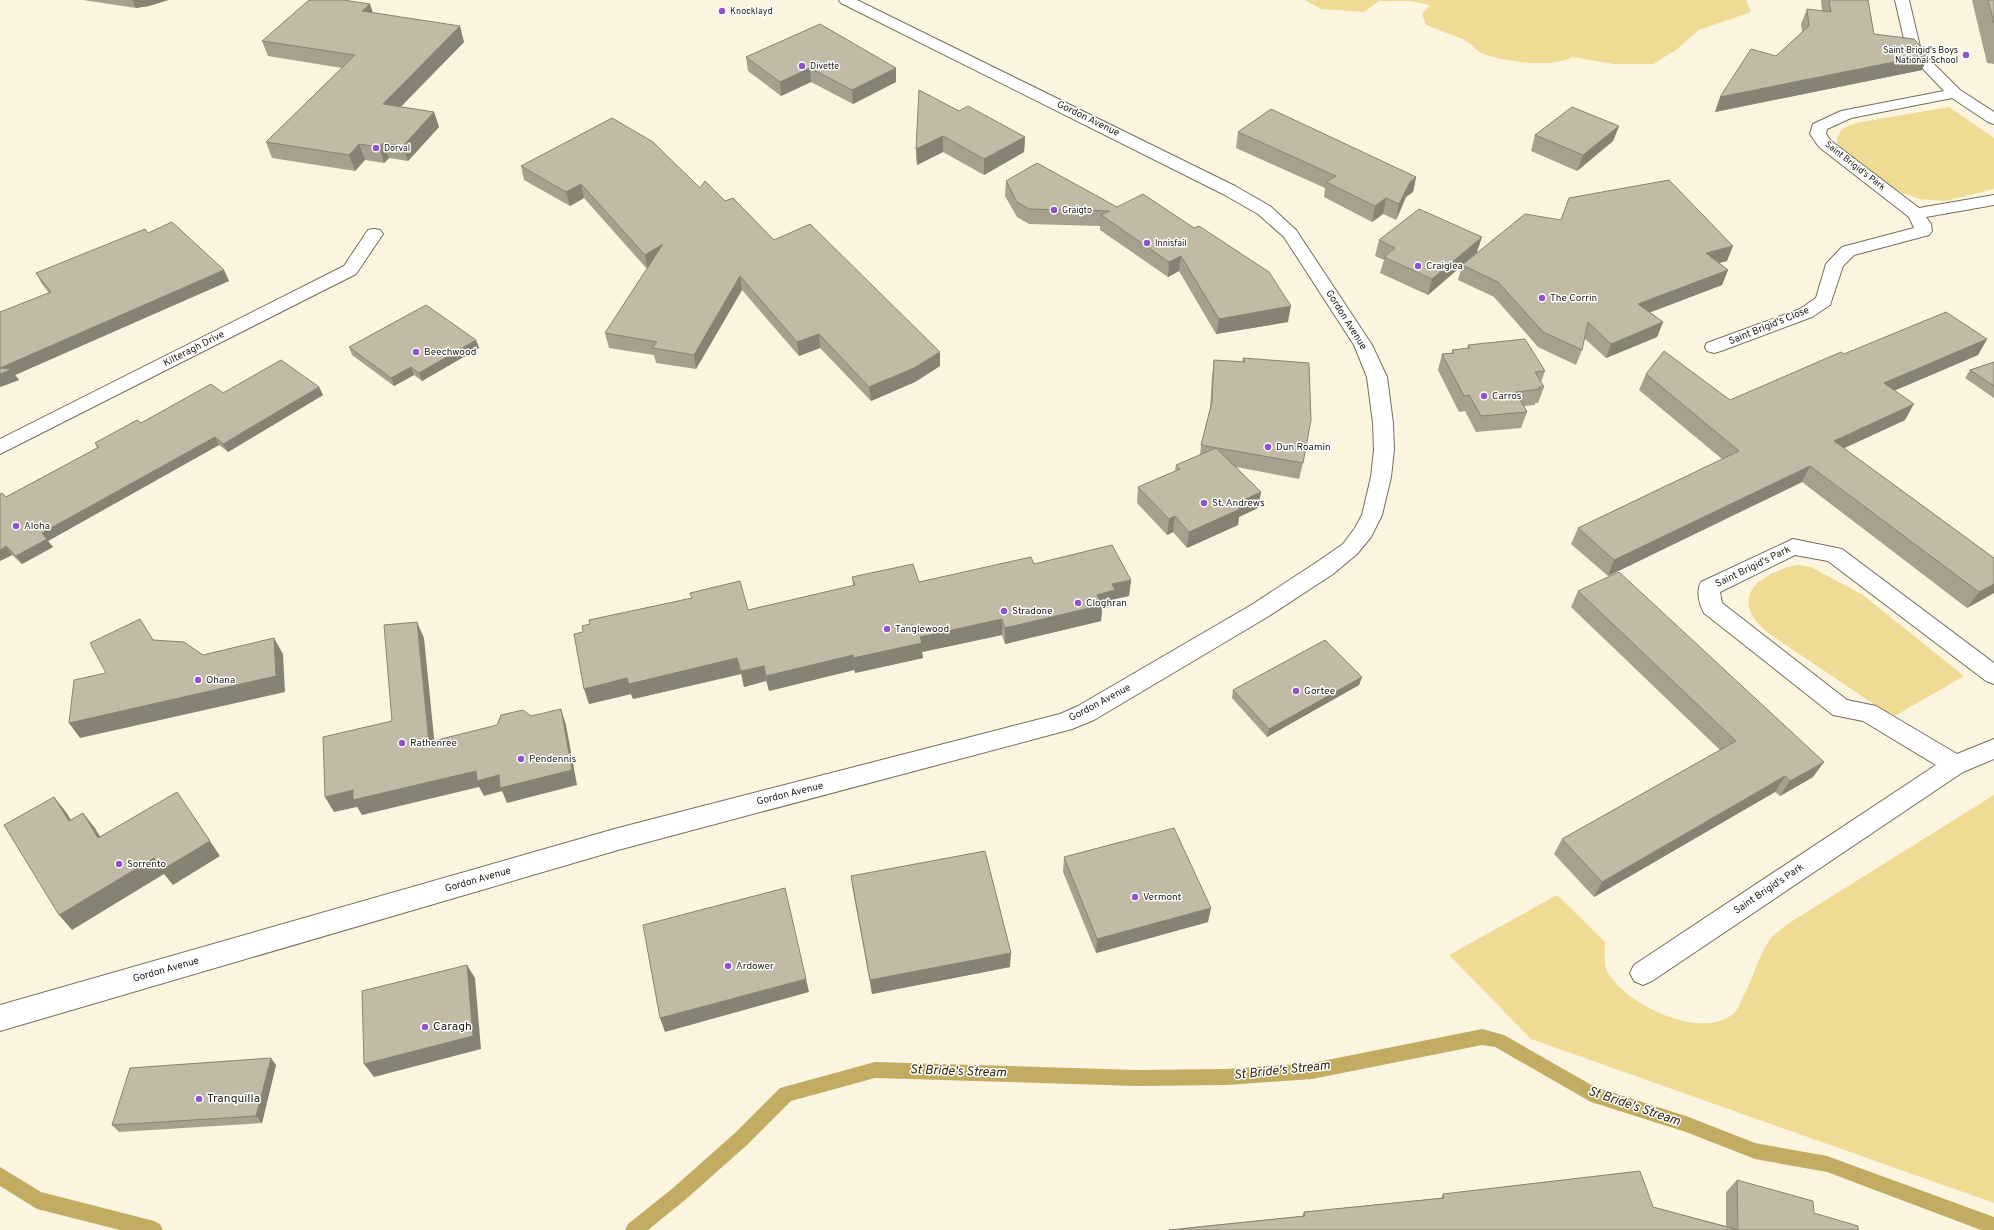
<svg xmlns="http://www.w3.org/2000/svg" width="1994" height="1230" font-family="Overpass,sans-serif">
  <style>
    .green { fill: #efdb93 }
    .lines { fill: none; stroke-linecap: round; stroke-linejoin: round }
    .stream { fill: #c1ac61; fill-rule: evenodd }
    .minor-casing { stroke: #746f5c; stroke-width: 2 }
    .minor { fill: #fff; fill-rule: evenodd }
    .wall { fill: #a6a18f }
    .shaded-wall { fill: #878374 }
    .building { fill: #c1bba6; stroke: #878374 }
    .poi-dot { fill: #8f54cb; stroke: #fff; stroke-width: 1.5 }
    .labels { text-anchor: middle; dominant-baseline: central; stroke-width: 3; stroke-linejoin: round; paint-order: stroke }
    .far-poi-label { font-size: 9px; fill: #232119; stroke: #fff; text-anchor: start }
    .far-street-label { font-size: 9px; fill: #232119; stroke: #fff }
    .street-label { font-size: 10px; fill: #232119; stroke: #fff }
    .poi-label { font-size: 10px; fill: #232119; stroke: #fff; text-anchor: start }
    .near-poi-label { font-size: 12px; fill: #232119; stroke: #fff; text-anchor: start }
    .near-water-label { font-size: 13px; font-style: italic; fill: #322806; stroke: #fff }
  </style>
  <rect width="100%" height="100%" fill="#fbf5df"/>
  <path class="green" d="M 1305,0 L 1746,0 L 1751,12 L 1699,30 L 1676,50 L 1653,64 L 1614,64 L 1572,57 C 1555,69 1500,61 1481,53 C 1476,50 1472,44 1466,41 C 1454,35 1439,30 1426,25 L 1422,14 L 1430,5 L 1409,1 L 1379,1 L 1364,12 L 1321,9 Z
    M 1949,107 L 1994,138 L 1994,189 L 1946,201 L 1919,199 L 1890,188 L 1845,153 L 1837,144 L 1837,138 L 1842,129 L 1856,123 Z
    M 1799,565 L 1811,567 L 1863,595 L 1964,676 L 1893,717 L 1771,635 C 1743,614 1738,590 1773,573 C 1782,569 1789,566 1799,565 Z
    M 1994,795 L 1994,1203 L 1531,1039 L 1449,955 L 1557,895 L 1605,942 C 1605,951 1603,965 1608,973 C 1626,1004 1702,1042 1734,1013 C 1738,1010 1740,1002 1743,997 C 1754,978 1759,951 1774,935 C 1778,931 1783,928 1786,925 Z"/>
  <g class="lines">
    <path class="stream" d="M 1482,1029 L 1504,1035 L 1595,1087 L 1686,1116 L 1755,1143 L 1827,1156 L 1994,1217 L 1994,1230 L 1981,1230 L 1827,1172 L 1755,1159 L 1686,1132 L 1591,1102 L 1495,1047 L 1482,1045 L 1312,1079 L 1227,1085 L 1137,1086 L 875,1078 L 791,1101 L 748,1144 L 685,1200 L 648,1230 L 625,1230 L 628,1224 L 673,1188 L 736,1132 L 780,1088 L 875,1062 L 1137,1070 L 1227,1069 L 1312,1063 Z
      M 0,1167 L 41,1192 L 154,1221 L 160,1224 L 163,1230 L 120,1230 L 37,1209 L 0,1186 Z"/>
    <g class="minor-casing">
      <path id="minor" d="M 839,0 L 857,0 L 1235,186 L 1270,206 L 1296,230 L 1372,345 L 1387,377 L 1393,423 L 1394,450 L 1391,477 L 1382,515 L 1371,537 L 1357,554 L 1333,574 L 1269,616 L 1094,720 L 1072,729 L 618,850 L 0,1031 L 0,1005 L 618,828 L 1060,714 L 1078,706 L 1253,604 L 1317,562 L 1343,544 L 1355,528 L 1362,515 L 1371,477 L 1374,450 L 1373,423 L 1367,377 L 1354,345 L 1284,237 L 1258,214 L 1223,194 L 841,3 Z
        M 1895,0 L 1909,0 L 1921,51 L 1960,90 L 1994,112 L 1994,124 L 1988,122 L 1952,98 L 1851,118 L 1827,129 L 1826,134 L 1831,141 L 1919,208 L 1994,195 L 1994,205 L 1926,217 L 1931,224 L 1932,231 L 1929,235 L 1854,255 L 1843,266 L 1830,305 L 1812,317 L 1721,351 L 1714,353 L 1707,351 L 1705,347 L 1707,343 L 1800,309 L 1816,298 L 1826,264 L 1842,247 L 1914,228 L 1909,217 L 1819,147 L 1810,134 L 1813,124 L 1841,111 L 1944,91 L 1907,52 Z
        M 374,229 L 380,230 L 383,234 L 356,274 L 0,454 L 0,439 L 344,266 L 368,230 Z
        M 1793,539 L 1842,549 L 1994,663 L 1994,684 L 1986,681 L 1828,561 L 1795,555 L 1720,592 L 1722,603 L 1847,700 L 1876,706 L 1957,754 L 1994,739 L 1994,759 L 1963,772 L 1652,981 L 1643,985 L 1634,981 L 1630,973 L 1634,965 L 1936,765 L 1863,721 L 1833,715 L 1704,613 C 1699,604 1696,591 1701,582 Z"/>
    </g>
    <use href="#minor" class="minor"/>
  </g>
  <path class="wall" d="M 83,0 L 168,0 L 149,6 L 136,8 Z
    M 1821,0 L 1868,0 L 1874,34 L 1922,70 L 1715,112 L 1802,32 L 1801,24 L 1807,9 L 1822,11 Z
    M 1972,0 L 1994,0 L 1994,64 L 1987,63 Z
    M 373,13 L 464,42 L 400,107 L 434,112 L 439,127 L 408,161 L 389,158 L 384,163 L 365,160 L 355,171 L 272,158 L 266,142 L 342,68 L 268,56 L 262,41 Z
    M 746,57 L 896,68 L 896,82 L 853,104 L 811,82 L 781,96 L 748,71 Z
    M 959,111 L 1025,137 L 1024,152 L 984,175 L 943,152 L 917,165 L 916,149 Z
    M 1619,126 L 1613,141 L 1577,171 L 1531,151 L 1535,135 Z
    M 1238,132 L 1416,177 L 1413,192 L 1406,197 L 1396,220 L 1383,214 L 1372,222 L 1324,197 L 1325,188 L 1236,148 Z
    M 1037,163 L 1288,322 L 1216,334 L 1179,271 L 1168,277 L 1100,230 L 1100,226 L 1029,224 L 1017,217 L 1005,196 L 1006,181 Z
    M 521,166 L 700,188 L 725,201 L 774,240 L 940,366 L 915,382 L 871,401 L 820,348 L 799,356 L 742,290 L 696,369 L 656,363 L 654,355 L 609,348 L 605,333 L 647,269 L 584,198 L 570,206 L 524,180 Z
    M 148,233 L 224,270 L 229,281 L 15,375 L 19,380 L 0,387 L 49,293 L 42,284 L 36,273 Z
    M 1379,240 L 1477,252 L 1727,261 L 1719,263 L 1728,270 L 1722,285 L 1650,312 L 1663,322 L 1657,337 L 1606,358 L 1584,338 L 1582,350 L 1576,365 L 1538,347 L 1494,297 L 1458,280 L 1462,266 L 1428,295 L 1380,273 L 1384,260 L 1375,256 Z
    M 1987,339 L 1978,355 L 1895,390 L 1905,420 L 1844,448 L 1994,558 L 1994,593 L 1967,608 L 1802,482 L 1608,576 L 1571,544 L 1578,528 L 1722,459 L 1639,390 L 1646,374 L 1730,400 L 1844,354 Z
    M 476,340 L 479,348 L 422,381 L 414,375 L 394,386 L 352,355 L 349,347 Z
    M 1468,345 L 1545,371 L 1541,382 L 1544,387 L 1538,403 L 1535,403 L 1535,405 L 1524,406 L 1527,412 L 1521,428 L 1476,432 L 1465,411 L 1459,412 L 1438,370 L 1442,354 L 1452,353 L 1452,350 L 1467,349 Z
    M 1243,358 L 1303,463 L 1299,479 L 1236,467 L 1261,492 L 1258,508 L 1239,517 L 1238,525 L 1187,548 L 1173,532 L 1167,535 L 1137,503 L 1138,487 L 1175,471 L 1176,465 L 1200,455 L 1201,445 L 1210,409 L 1212,376 L 1214,360 L 1242,362 Z
    M 1994,362 L 1994,398 L 1965,378 L 1970,370 Z
    M 319,387 L 323,395 L 228,452 L 219,445 L 48,541 L 53,547 L 22,564 L 12,555 L 0,561 L 6,497 L 97,448 L 95,443 L 141,423 L 223,393 Z
    M 1034,564 L 1131,580 L 1129,596 L 1115,599 L 1114,606 L 1102,609 L 1101,621 L 1005,644 L 1002,635 L 922,652 L 923,658 L 855,673 L 854,670 L 769,691 L 766,681 L 744,687 L 741,674 L 633,699 L 631,694 L 589,704 L 583,632 L 590,624 L 748,610 L 853,586 L 852,577 L 919,582 Z
    M 1578,591 L 1813,777 L 1780,796 L 1775,792 L 1594,897 L 1554,854 L 1562,839 L 1720,750 L 1571,607 Z
    M 1362,677 L 1359,685 L 1267,737 L 1232,698 L 1233,690 Z
    M 1064,857 L 1208,922 L 1096,953 L 1063,872 Z
    M 851,876 L 1010,967 L 872,994 L 853,891 Z
    M 276,1065 L 262,1123 L 119,1132 L 112,1125 Z
    M 1737,1180 L 1814,1213 L 1858,1230 L 1185,1228 L 1302,1216 L 1304,1212 L 1441,1198 L 1443,1194 L 1653,1207 L 1726,1226 L 1726,1192 Z"/>
  <path class="shaded-wall" d="M 132,0 L 168,0 L 149,6 L 136,8 Z
    M 370,4 L 375,19 L 362,11 Z
    M 460,26 L 464,42 L 388,120 L 383,104 Z
    M 1929,55 L 1922,70 L 1715,112 L 1720,97 Z
    M 810,68 L 811,82 L 781,96 L 780,82 Z
    M 896,68 L 896,82 L 853,104 L 852,90 Z
    M 434,112 L 439,127 L 408,161 L 403,146 Z
    M 1619,126 L 1613,141 L 1577,171 L 1583,155 Z
    M 943,136 L 943,152 L 917,165 L 916,149 Z
    M 1025,137 L 1024,152 L 984,175 L 984,159 Z
    M 383,143 L 389,158 L 384,163 L 379,147 Z
    M 359,144 L 365,160 L 355,171 L 349,155 Z
    M 1416,177 L 1413,192 L 1406,197 L 1396,220 L 1399,204 L 1410,182 Z
    M 581,184 L 584,198 L 570,206 L 566,192 Z
    M 1386,198 L 1383,214 L 1372,222 L 1375,206 Z
    M 1482,237 L 1477,252 L 1428,295 L 1432,279 Z
    M 663,244 L 648,270 L 645,255 Z
    M 1733,246 L 1727,261 L 1699,268 L 1706,253 Z
    M 1181,256 L 1179,271 L 1168,277 L 1169,262 Z
    M 224,270 L 229,281 L 15,375 L 19,380 L 0,387 L 0,368 Z
    M 1728,270 L 1722,285 L 1633,319 L 1638,304 Z
    M 740,276 L 742,290 L 696,369 L 694,355 Z
    M 1291,306 L 1288,322 L 1216,334 L 1219,319 Z
    M 1663,322 L 1657,337 L 1606,358 L 1611,344 Z
    M 819,334 L 820,348 L 799,356 L 797,342 Z
    M 1987,339 L 1978,355 L 1875,399 L 1884,383 Z
    M 476,340 L 479,348 L 422,381 L 419,373 Z
    M 940,352 L 940,366 L 915,382 L 871,401 L 869,387 Z
    M 411,367 L 414,375 L 394,386 L 391,378 Z
    M 319,387 L 323,395 L 228,452 L 223,444 Z
    M 1914,404 L 1905,420 L 1825,457 L 1834,441 Z
    M 215,437 L 219,445 L 48,541 L 53,547 L 22,564 L 16,556 L 42,533 Z
    M 1810,466 L 1802,482 L 1608,576 L 1614,560 Z
    M 1261,492 L 1258,508 L 1239,517 L 1238,525 L 1187,548 L 1189,532 L 1235,504 Z
    M 1175,516 L 1173,532 L 1167,535 L 1169,519 Z
    M 6,546 L 12,555 L 0,561 L 0,550 Z
    M 1131,580 L 1129,596 L 1115,599 L 1114,606 L 1102,609 L 1101,621 L 1005,644 L 1005,628 L 1112,584 Z
    M 1994,584 L 1994,593 L 1967,608 L 1979,592 Z
    M 1002,619 L 1002,635 L 922,652 L 923,658 L 855,673 L 853,658 L 920,637 Z
    M 417,622 L 424,638 L 436,757 L 429,742 Z
    M 274,638 L 283,654 L 285,692 L 80,738 L 69,723 Z
    M 853,655 L 854,670 L 769,691 L 766,676 Z
    M 737,658 L 741,674 L 633,699 L 631,694 L 589,704 L 584,689 L 627,678 Z
    M 764,666 L 766,681 L 744,687 L 741,671 Z
    M 1362,677 L 1359,685 L 1267,737 L 1269,729 Z
    M 561,709 L 566,725 L 577,785 L 507,803 L 502,791 L 484,796 L 479,787 L 362,815 L 357,807 L 334,812 L 325,797 L 353,790 L 476,771 Z
    M 1824,762 L 1813,777 L 1780,796 L 1790,781 Z
    M 1785,776 L 1775,792 L 1594,897 L 1602,882 Z
    M 177,792 L 220,856 L 173,885 L 164,874 L 72,930 L 59,915 Z
    M 54,797 L 66,812 L 81,836 L 69,821 Z
    M 83,813 L 95,828 L 110,853 L 98,838 Z
    M 1211,908 L 1208,922 L 1096,953 L 1097,939 Z
    M 1011,953 L 1010,967 L 872,994 L 870,980 Z
    M 467,965 L 475,978 L 481,1049 L 374,1077 L 364,1064 Z
    M 806,979 L 809,992 L 665,1032 L 660,1018 Z
    M 271,1058 L 276,1065 L 262,1123 L 256,1116 Z"/>
  <path class="building" d="M 309,0 L 343,0 L 370,4 L 362,11 L 460,26 L 383,104 L 434,112 L 403,146 L 383,143 L 379,147 L 359,144 L 349,155 L 266,142 L 355,55 L 262,41 Z
    M 1829,0 L 1868,0 L 1874,34 L 1914,39 L 1929,55 L 1720,97 L 1751,49 L 1776,56 L 1809,26 L 1807,9 L 1831,12 Z
    M 1988,0 L 1994,0 L 1994,23 Z
    M 820,24 L 896,68 L 852,90 L 810,68 L 780,82 L 746,57 Z
    M 919,90 L 959,111 L 968,106 L 1025,137 L 984,159 L 943,136 L 916,149 Z
    M 1572,107 L 1619,126 L 1583,155 L 1535,135 Z
    M 1271,109 L 1416,177 L 1410,182 L 1399,204 L 1386,198 L 1375,206 L 1326,182 L 1336,176 L 1238,132 Z
    M 612,118 L 653,142 L 700,188 L 705,181 L 725,201 L 733,198 L 774,240 L 810,224 L 940,352 L 914,368 L 869,387 L 819,334 L 797,342 L 740,276 L 694,355 L 652,348 L 657,342 L 605,333 L 663,244 L 645,255 L 581,184 L 566,192 L 521,166 Z
    M 1037,163 L 1117,207 L 1143,194 L 1194,228 L 1199,226 L 1269,272 L 1291,306 L 1219,319 L 1181,256 L 1169,262 L 1101,215 L 1110,211 L 1029,209 L 1017,202 L 1006,181 Z
    M 1669,180 L 1733,246 L 1706,253 L 1728,270 L 1638,304 L 1663,322 L 1611,344 L 1588,322 L 1582,350 L 1543,332 L 1498,282 L 1462,265 L 1525,214 L 1561,220 L 1569,198 Z
    M 1419,209 L 1482,237 L 1432,279 L 1384,257 L 1395,248 L 1379,240 Z
    M 172,222 L 224,270 L 0,368 L 0,312 L 51,292 L 36,273 L 145,229 L 148,233 Z
    M 426,305 L 476,340 L 419,373 L 411,367 L 391,378 L 349,347 Z
    M 1946,312 L 1987,339 L 1884,383 L 1914,404 L 1834,441 L 1994,558 L 1994,584 L 1979,592 L 1810,466 L 1614,560 L 1578,528 L 1739,451 L 1646,374 L 1664,351 L 1730,400 L 1841,352 L 1844,354 Z
    M 1525,339 L 1545,371 L 1535,372 L 1544,387 L 1539,387 L 1540,389 L 1516,392 L 1527,412 L 1481,416 L 1469,395 L 1464,396 L 1442,354 L 1454,353 L 1452,350 L 1470,348 L 1468,345 Z
    M 1243,358 L 1309,363 L 1311,420 L 1303,463 L 1201,445 L 1212,402 L 1214,360 L 1245,362 Z
    M 281,360 L 319,387 L 223,444 L 215,437 L 42,533 L 47,539 L 16,556 L 6,546 L 0,550 L 0,494 L 2,493 L 6,497 L 99,447 L 95,443 L 137,420 L 141,423 L 211,384 L 223,393 Z
    M 1994,362 L 1994,386 L 1970,370 Z
    M 0,368 L 12,369 L 0,374 Z
    M 1216,448 L 1261,492 L 1235,504 L 1240,509 L 1189,532 L 1175,516 L 1169,519 L 1138,487 L 1180,469 L 1176,465 Z
    M 1112,545 L 1131,580 L 1112,584 L 1115,590 L 1097,595 L 1102,605 L 1005,628 L 1002,619 L 920,637 L 922,643 L 853,658 L 853,655 L 766,676 L 764,666 L 741,671 L 737,658 L 629,684 L 627,678 L 584,689 L 574,634 L 583,632 L 582,626 L 590,624 L 589,620 L 692,598 L 690,593 L 740,581 L 748,610 L 855,585 L 852,577 L 913,564 L 919,582 L 1031,557 L 1034,564 Z
    M 1619,572 L 1824,762 L 1790,781 L 1785,776 L 1602,882 L 1562,839 L 1736,741 L 1578,591 Z
    M 140,619 L 153,640 L 184,642 L 203,655 L 274,638 L 276,676 L 69,723 L 74,680 L 106,673 L 90,643 Z
    M 417,622 L 429,742 L 497,725 L 501,715 L 523,710 L 531,716 L 561,709 L 572,770 L 500,788 L 499,775 L 477,781 L 476,771 L 353,800 L 353,790 L 325,797 L 323,737 L 392,721 L 384,625 Z
    M 1325,640 L 1362,677 L 1269,729 L 1233,690 Z
    M 177,792 L 210,841 L 162,870 L 154,858 L 59,915 L 4,825 L 54,797 L 69,821 L 83,813 L 98,838 Z
    M 1174,828 L 1211,908 L 1097,939 L 1064,857 Z
    M 985,851 L 1011,953 L 870,980 L 851,876 Z
    M 785,888 L 806,979 L 660,1018 L 643,925 Z
    M 467,965 L 473,1036 L 364,1064 L 362,991 Z
    M 271,1058 L 256,1116 L 112,1125 L 130,1068 Z
    M 1640,1171 L 1653,1207 L 1738,1230 L 1737,1180 L 1813,1201 L 1814,1213 L 1858,1226 L 1858,1230 L 1169,1230 L 1305,1216 L 1304,1212 L 1444,1198 L 1443,1194 Z"/>
  <g class="poi-dot">
    <circle cx="722" cy="11" r="4"/>
    <circle cx="1966" cy="55" r="4"/>
    <circle cx="802" cy="66" r="4"/>
    <circle cx="376" cy="148" r="4"/>
    <circle cx="1054" cy="210" r="4"/>
    <circle cx="1147" cy="243" r="4"/>
    <circle cx="1418" cy="266" r="4"/>
    <circle cx="1542" cy="298" r="4"/>
    <circle cx="416" cy="352" r="4"/>
    <circle cx="1484" cy="396" r="4"/>
    <circle cx="1268" cy="447" r="4"/>
    <circle cx="1204" cy="503" r="4"/>
    <circle cx="16" cy="526" r="4"/>
    <circle cx="1078" cy="603" r="4"/>
    <circle cx="1004" cy="611" r="4"/>
    <circle cx="887" cy="629" r="4"/>
    <circle cx="198" cy="680" r="4"/>
    <circle cx="1296" cy="691" r="4"/>
    <circle cx="402" cy="743" r="4"/>
    <circle cx="521" cy="759" r="4"/>
    <circle cx="119" cy="864" r="4"/>
    <circle cx="1135" cy="897" r="4"/>
    <circle cx="728" cy="966" r="4"/>
    <circle cx="425" cy="1027" r="4"/>
    <circle cx="199" cy="1099" r="4"/>
  </g>
  <g class="labels">
    <g class="far-poi-label">
      <text x="730" y="11">Knocklayd</text>
      <text x="1958" y="50" text-anchor="end">Saint Brigid's Boys<tspan x="1958" dy="10">National School</tspan></text>
      <text x="810" y="66">Divette</text>
      <text x="384" y="148">Dorval</text>
      <text x="1062" y="210">Graigto</text>
      <text x="1155" y="243">Innisfail</text>
    </g>
    <g class="far-street-label">
      <text transform="translate(1855 166) rotate(38)">Saint Brigid's Park</text>
    </g>
    <g class="street-label">
      <text transform="translate(1088 119) rotate(26)">Gordon Avenue</text>
      <text transform="translate(1346 320) rotate(58)">Gordon Avenue</text>
      <text transform="translate(1769 326) rotate(-22)">Saint Brigid's Close</text>
      <text transform="translate(194 349) rotate(-27)">Kilteragh Drive</text>
      <text transform="translate(1753 567) rotate(-26)">Saint Brigid's Park</text>
      <text transform="translate(1100 703) rotate(-28)">Gordon Avenue</text>
      <text transform="translate(790 794) rotate(-14)">Gordon Avenue</text>
      <text transform="translate(478 880) rotate(-16)">Gordon Avenue</text>
      <text transform="translate(1769 889) rotate(-34)">Saint Brigid's Park</text>
      <text transform="translate(166 970) rotate(-16)">Gordon Avenue</text>
    </g>
    <g class="poi-label">
      <text x="1426" y="266">Craiglea</text>
      <text x="1550" y="298">The Corrin</text>
      <text x="424" y="352">Beechwood</text>
      <text x="1492" y="396">Carros</text>
      <text x="1276" y="447">Dun Roamin</text>
      <text x="1212" y="503">St. Andrews</text>
      <text x="24" y="526">Aloha</text>
      <text x="1086" y="603">Cloghran</text>
      <text x="1012" y="611">Stradone</text>
      <text x="895" y="629">Tanglewood</text>
      <text x="206" y="680">Ohana</text>
      <text x="1304" y="691">Gortee</text>
      <text x="410" y="743">Rathenree</text>
      <text x="529" y="759">Pendennis</text>
      <text x="127" y="864">Sorrento</text>
      <text x="1143" y="897">Vermont</text>
      <text x="736" y="966">Ardower</text>
    </g>
    <g class="near-poi-label">
      <text x="433" y="1027">Caragh</text>
      <text x="207" y="1099">Tranquilla</text>
    </g>
    <g class="near-water-label">
      <text transform="translate(1282 1071) rotate(-6)">St Bride's Stream</text>
      <text transform="translate(958 1072) rotate(2)">St Bride's Stream</text>
      <text transform="translate(1634 1107) rotate(19)">St Bride's Stream</text>
    </g>
  </g>
</svg>
